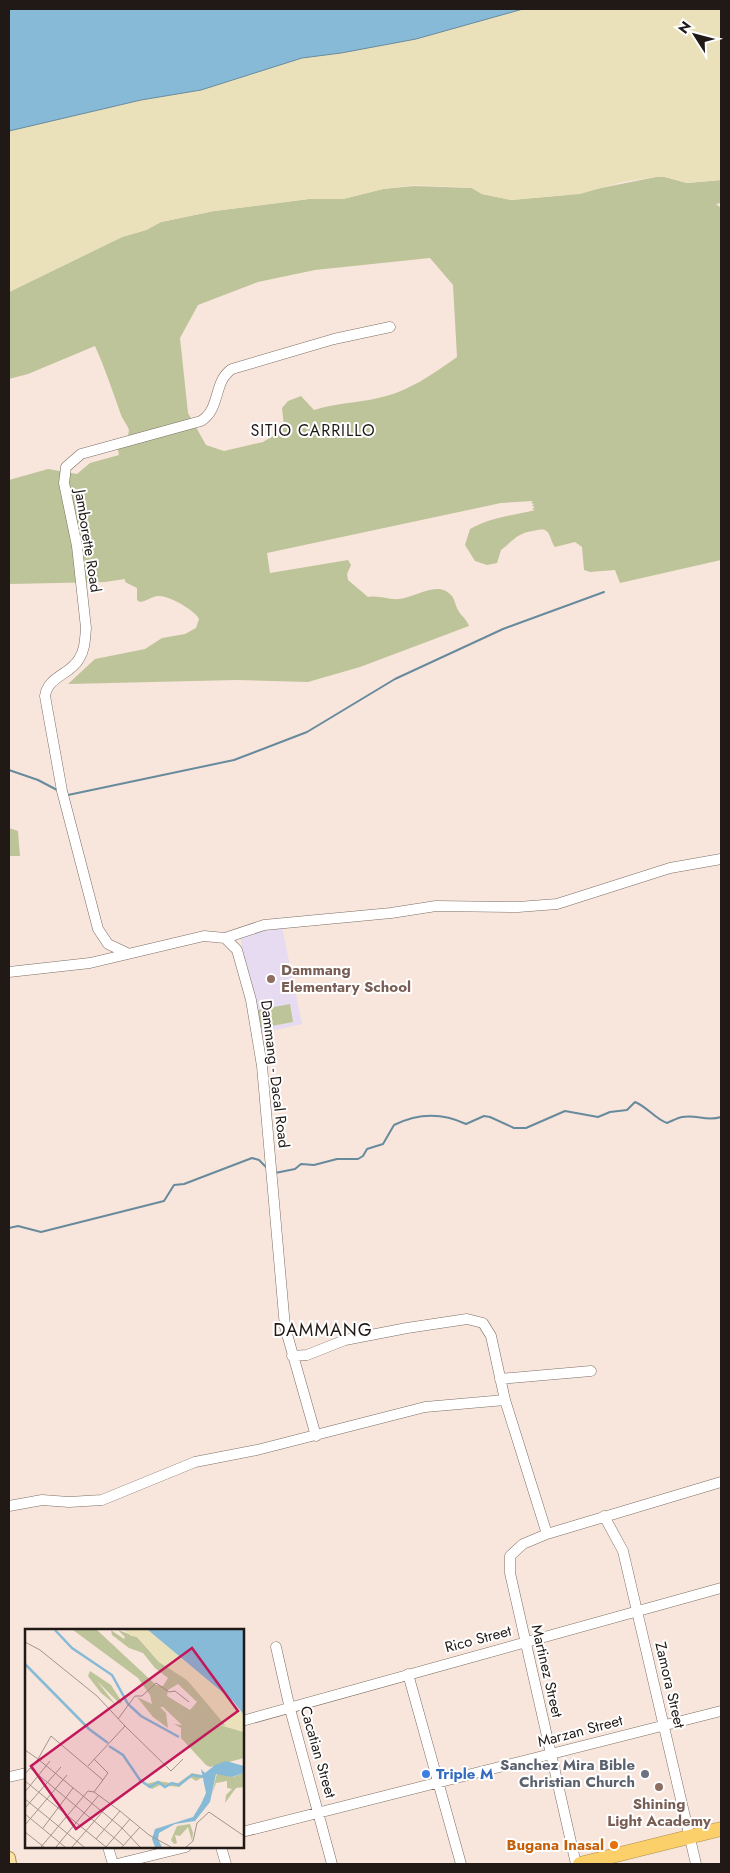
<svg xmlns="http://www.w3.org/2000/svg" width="730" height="1873" font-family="Jost,sans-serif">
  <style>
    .education { fill: #e6dbf0 }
    .green { fill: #bec499; fill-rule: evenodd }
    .sand { fill: #eae1bb }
    .water { fill: #87bad7; stroke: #688a9d }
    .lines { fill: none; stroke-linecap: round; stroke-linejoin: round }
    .stream { stroke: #688a9d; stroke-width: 2 }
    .minor-casing { stroke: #7d6e64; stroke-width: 11 }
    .major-casing { stroke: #ae8f4d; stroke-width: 14 }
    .highway-casing { stroke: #ae8f4d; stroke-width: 15 }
    .minor { stroke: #fff; stroke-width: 10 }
    .major { stroke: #fde2a6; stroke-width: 12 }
    .highway { stroke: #fbcf6a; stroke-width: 14 }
    .education-dot { fill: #8d6e63; stroke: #fff; stroke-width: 2 }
    .shop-dot { fill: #3f7fe0; stroke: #fff; stroke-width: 2 }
    .worship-dot { fill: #6b7280; stroke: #fff; stroke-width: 2 }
    .food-dot { fill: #e8710a; stroke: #fff; stroke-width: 2 }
    .labels { text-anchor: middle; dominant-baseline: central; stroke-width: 4; stroke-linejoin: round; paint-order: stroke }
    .street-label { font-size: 15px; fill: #201916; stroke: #fff }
    .education-label { font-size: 15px; font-weight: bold; fill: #785e54; stroke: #fff; text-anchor: start }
    .worship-label { font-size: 15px; font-weight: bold; fill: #5b616d; stroke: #fff; text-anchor: end }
    .shop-label { font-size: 15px; font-weight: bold; fill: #366cbe; stroke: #fff; text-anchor: start }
    .food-label { font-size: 15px; font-weight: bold; fill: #c56008; stroke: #fff; text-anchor: end }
    .neighbourhood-label { font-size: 16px; letter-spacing: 1px; fill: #201916; stroke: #fff }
    .quarter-label { font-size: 18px; letter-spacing: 1px; fill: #201916; stroke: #fff }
    .inset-river { fill: none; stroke: #87bad7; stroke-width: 2.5 }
    .inset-road { fill: none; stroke: #a2948d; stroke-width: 1 }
    .view { fill: #c2185b; fill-opacity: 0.15; stroke: #c2185b; stroke-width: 2.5 }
    .inset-edge { fill: none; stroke: #201916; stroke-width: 2.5 }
  </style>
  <rect width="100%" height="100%" fill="#f8e6dc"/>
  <path class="education" d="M 282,927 L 302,1024 L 258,1034 L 240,935 Z"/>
  <path class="green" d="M 656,177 L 665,177 L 687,183 L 721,180 L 721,203 L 716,204 L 721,208 L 721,560 L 620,583 L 615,570 L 590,572 L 584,570 L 582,547 L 575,542 L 555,547 C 551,543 551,533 545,530 C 542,529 537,530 533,531 C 517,533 513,541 501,550 L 497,563 L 487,565 L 475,561 L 465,545 L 470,529 C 490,517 512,516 535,510 L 532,509 L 535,507 L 532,506 L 534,504 L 531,503 L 533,501 L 501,503 L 267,553 L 270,573 L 348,560 L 351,565 L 347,574 L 348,580 L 368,597 C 380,595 388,600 399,599 C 415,598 437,580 451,595 C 455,599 455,605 458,610 C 461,616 466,618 469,626 L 360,667 L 308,682 L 237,680 L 68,684 L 95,659 L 145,649 L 162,638 L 185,634 L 196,628 L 199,619 C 196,611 168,595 159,596 C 152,596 147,601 140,602 L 137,600 L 137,588 L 125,582 L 125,579 L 105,582 L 9,584 L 9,480 L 48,469 L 77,474 L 90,463 L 119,455 L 116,440 L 128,436 L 129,430 C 127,424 122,419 120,412 C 112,390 105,368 95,346 L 28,374 L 9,379 L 9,292 L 122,237 L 146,230 L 161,222 L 214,211 L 309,199 L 343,199 L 383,189 L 414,186 L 472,188 L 482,194 L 511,200 L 566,195 ZM 430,258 L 453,285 L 457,357 C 433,374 408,392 378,398 C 357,403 335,403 314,410 L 301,396 L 288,401 L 282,408 L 284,426 L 281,431 L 263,442 L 224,451 L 206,445 L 188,413 L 180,338 L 198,305 L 258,282 L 315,270 Z
    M 9,828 L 18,831 L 20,856 L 9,856 Z
    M 290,1004 L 293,1022 L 261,1028 L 258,1010 Z"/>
  <path class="sand" d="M 523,9 L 721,9 L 721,180 L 687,183 L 665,177 L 656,177 L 622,182 L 580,194 L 511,200 L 482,194 L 472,188 L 416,185 L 383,189 L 343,199 L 309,199 L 214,211 L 161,222 L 146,230 L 122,237 L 9,292 L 9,131 L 141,100 L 201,90 L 302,58 L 341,53 L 416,39 Z"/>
  <path class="water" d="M 9,9 L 523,9 L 416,39 L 341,53 L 302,58 L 201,90 L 141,100 L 9,131 Z"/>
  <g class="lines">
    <path class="stream" d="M 9,770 L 38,780 L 59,791
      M 68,795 L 234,760 L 307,732 L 395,679 L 503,629 L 604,592
      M 275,1173 L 295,1169 L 301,1164 L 314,1165 L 337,1159 L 358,1159 L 363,1156 L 367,1149 L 383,1144 L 394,1125 C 418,1113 443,1113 466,1124 L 484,1116 L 490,1117 L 514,1128 L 526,1128 L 565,1111 L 598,1117 L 610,1112 L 627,1110 L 635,1102 C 649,1108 655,1119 667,1123 C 672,1121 677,1118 682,1117 C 697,1114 706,1122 721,1117
      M 9,1228 L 18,1226 L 41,1232 L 164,1201 L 174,1185 L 184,1184 L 252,1158 L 259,1160 L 267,1168"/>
    <g class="minor-casing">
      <path id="minor" d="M 225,938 L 264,925 L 391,913 L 436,906 L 518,907 L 557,904 L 670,868 L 721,859
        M 127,953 L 108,944 L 98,929 L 62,791 L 45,696 C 48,676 70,675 79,659 C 85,650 85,639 86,628 L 77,546 L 64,483 L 66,467 L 81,454 L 201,421 C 221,409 213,381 232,369 L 334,339 L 390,327
        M 9,972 L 90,963 L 204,936 L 225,938 L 237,950 L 251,1000 L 262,1066 L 285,1327 L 316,1436
        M 292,1356 L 307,1355 L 345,1340 L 407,1328 L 467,1319 L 483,1323 L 491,1336 L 505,1400 L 547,1534
        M 500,1379 L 591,1371
        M 9,1506 L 42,1500 L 69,1502 L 102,1500 L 195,1462 L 257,1450 L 425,1407 L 505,1400
        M 604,1516 L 623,1551 L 696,1864
        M 276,1647 L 290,1709 L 332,1864
        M 408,1674 L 461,1864
        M 242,1721 L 721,1588
        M 9,1777 L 26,1773
        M 242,1832 L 721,1711
        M 108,1847 L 113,1864
        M 221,1847 L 226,1864
        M 117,1864 L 186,1847
        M 576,1864 L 510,1573 L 510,1556 L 523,1544 L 547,1534 L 721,1482"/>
    </g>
    <g class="major-casing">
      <path id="major" d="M 9,1858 L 10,1864"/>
    </g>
    <g class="highway-casing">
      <path id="highway" d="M 580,1864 L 721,1829"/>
    </g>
    <use href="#minor" class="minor"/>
    <use href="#major" class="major"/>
    <use href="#highway" class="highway"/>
  </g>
  <g class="education-dot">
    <circle cx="271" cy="979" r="5"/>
    <circle cx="659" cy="1787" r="5"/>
  </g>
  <circle class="shop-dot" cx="426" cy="1774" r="5"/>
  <circle class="worship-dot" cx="645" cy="1774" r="5"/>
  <circle class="food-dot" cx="614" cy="1845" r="5"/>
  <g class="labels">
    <g class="street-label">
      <text transform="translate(88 541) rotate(81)">Jamborette Road</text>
      <text transform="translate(275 1074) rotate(83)">Dammang - Dacal Road</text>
      <text transform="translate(478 1639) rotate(-15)">Rico Street</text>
      <text transform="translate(547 1671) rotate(77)">Martinez Street</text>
      <text transform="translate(670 1685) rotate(77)">Zamora Street</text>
      <text transform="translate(580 1731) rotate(-15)">Marzan Street</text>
      <text transform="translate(318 1752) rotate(74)">Cacatian Street</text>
    </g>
    <g class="education-label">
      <text x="281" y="970">Dammang<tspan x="281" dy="17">Elementary School</tspan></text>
      <text x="659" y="1804" text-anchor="middle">Shining<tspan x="659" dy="17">Light Academy</tspan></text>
    </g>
    <g class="worship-label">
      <text x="635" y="1765">Sanchez Mira Bible<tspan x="635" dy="17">Christian Church</tspan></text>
    </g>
    <g class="shop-label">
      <text x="436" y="1774">Triple M</text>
    </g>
    <g class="food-label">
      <text x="604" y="1845">Bugana Inasal</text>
    </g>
    <g class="neighbourhood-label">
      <text x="313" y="430">SITIO CARRILLO</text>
    </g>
    <g class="quarter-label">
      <text x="323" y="1330">DAMMANG</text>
    </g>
  </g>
  <g transform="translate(25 1629)">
    <rect width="219" height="219" fill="#f8e6dc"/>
    <path d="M 48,1 L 72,1 L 131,56 L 138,57 L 143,49 L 130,39 L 118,24 L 104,19 L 87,6 L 86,1 L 99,10 L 100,8 L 93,1 L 112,8 L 134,33 L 158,47 L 175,64 L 201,97 L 195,96 L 219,103 L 219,129 L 185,138 L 181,136 L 156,109 L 156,99 L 149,95 L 157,96 L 138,78 L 135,78 L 141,84 L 143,99 L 128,88 L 112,68 L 127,75 L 125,66 L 113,49 ZM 153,55 L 172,73 L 165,81 L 142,67 L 143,61 ZM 65,42 L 86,56 L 97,73 L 95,75 L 72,52 L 91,76 L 76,64 L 63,47 ZM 167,144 L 180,147 L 171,152 L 165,148 L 154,158 L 135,156 L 127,160 L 121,155 L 133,152 L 152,155 ZM 192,144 L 208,148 L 219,144 L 219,158 L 211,159 L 200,174 L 201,166 L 207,160 L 202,159 L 202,152 L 191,154 L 187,165 ZM 165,195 L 168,204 L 167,212 L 163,198 L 155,207 L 150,206 L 152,214 L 149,215 L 146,211 L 152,197 Z" fill="#bec499" fill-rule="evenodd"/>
    <path d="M 99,1 L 123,1 L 181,49 L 209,72 L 219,86 L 219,103 L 195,96 L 201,97 L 162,51 L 134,33 L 113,8 L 106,7 Z" fill="#eae1bb"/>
    <path d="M 123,1 L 219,1 L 219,86 L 208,72 ZM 201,132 L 219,137 L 219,144 L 207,148 L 191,145 L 185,173 L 170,192 L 150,195 L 134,204 L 133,210 L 137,218 L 130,218 L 127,210 L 130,200 L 168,188 L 176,175 L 181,164 L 176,140 L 180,144 L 190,136 Z" fill="#87bad7"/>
    <path class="inset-river" d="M 30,1 L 47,19 L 87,46 L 103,75 L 116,87 L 154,108M 0,35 L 64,100 L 83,114M 84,117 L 98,126 L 115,151 L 125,158 L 133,153 L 140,158 L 147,154 L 154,156 L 167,146 L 181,148"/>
    <path class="inset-road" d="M 0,13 L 15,21 L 72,67 L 100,97 L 63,137M 93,90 L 110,67 L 117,67 L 131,54 L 144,63 L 150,62 L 164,73M 100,97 L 146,142 L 158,130M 0,121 L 13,130 L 0,145M 69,130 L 83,144 L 69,163M 5,139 L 98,216M 78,151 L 26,107 L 13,130 L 97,199 L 115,218M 0,152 L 81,218M 0,163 L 25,132M 69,163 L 95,182M 0,170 L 59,218M 0,179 L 36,138M 0,185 L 40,218M 0,196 L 42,146M 18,199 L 48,159M 0,203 L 19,218M 71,210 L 95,182 L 124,206 L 146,218M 16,218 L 63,162 L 69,163M 31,218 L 74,166M 47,218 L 85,174M 81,218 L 105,190M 97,218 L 115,198M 161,218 L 168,212 L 172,194 L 184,183 L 219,207"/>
    <path class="view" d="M 167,19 L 213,82 L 51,200 L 6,137 Z"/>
    <rect width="219" height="219" class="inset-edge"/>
  </g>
  <rect width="730" height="1873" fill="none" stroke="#201916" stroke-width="20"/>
  <g transform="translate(695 35) rotate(306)" stroke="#ffffff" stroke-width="4" paint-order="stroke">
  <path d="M0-4L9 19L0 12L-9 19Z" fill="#201916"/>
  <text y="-8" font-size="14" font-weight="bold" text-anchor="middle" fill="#201916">N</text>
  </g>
</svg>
